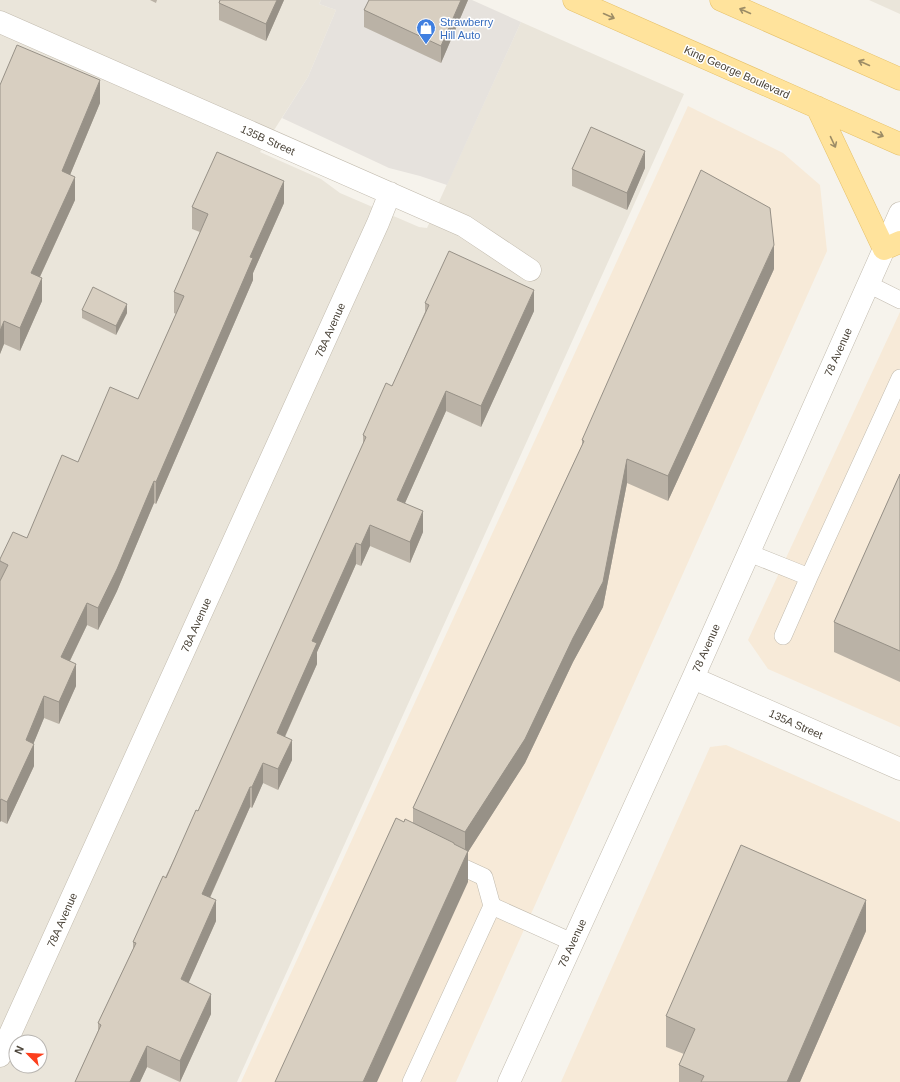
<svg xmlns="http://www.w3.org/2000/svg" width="900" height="1082" font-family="Helvetica,sans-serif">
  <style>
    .residential { fill: #eae5da; fill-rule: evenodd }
    .commercial { fill: #f7ead8 }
    .industrial { fill: #e6e2dd }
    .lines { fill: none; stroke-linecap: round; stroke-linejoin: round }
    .service-casing { stroke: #c2bbae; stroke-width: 18 }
    .minor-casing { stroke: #c2bbae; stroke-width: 23 }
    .primary-casing { stroke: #e6c16a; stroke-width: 23 }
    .service { stroke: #fff; stroke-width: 17 }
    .minor { stroke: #fff; stroke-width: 22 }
    .primary { stroke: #ffe39c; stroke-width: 22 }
    .wall { fill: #bab2a6 }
    .shaded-wall { fill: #979187 }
    .building { fill: #d8cfc1; stroke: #979187 }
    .oneway { stroke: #9c8c66 }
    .labels { text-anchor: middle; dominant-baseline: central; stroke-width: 3; stroke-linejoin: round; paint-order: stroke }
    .shop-label { font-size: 11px; fill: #366cbe; stroke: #fff; text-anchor: start }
    .street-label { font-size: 11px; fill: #4b4439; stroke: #fff }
  </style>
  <rect width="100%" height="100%" fill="#f6f3ec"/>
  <path class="residential" d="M 0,0 L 321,0 L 319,4 L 336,10 L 308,77 L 260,152 L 321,179 L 340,193 L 419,227 L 427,228 L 521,22 L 684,94 L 237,1082 L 0,1082 ZM 16,1042 L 40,1042 L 40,1066 L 16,1066 Z
    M 869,0 L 900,0 L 900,14 Z"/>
  <path class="commercial" d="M 688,106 L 783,153 L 820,185 L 827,251 L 456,1082 L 241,1082 Z
    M 900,312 L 900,727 L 768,669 L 748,640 Z
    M 726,745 L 900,822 L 900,1082 L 561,1082 L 710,747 Z"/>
  <path class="industrial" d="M 321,0 L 472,0 L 521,22 L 447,185 L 420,176 L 389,168 L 282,118 L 308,77 L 336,10 L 319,4 Z"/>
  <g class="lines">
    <g class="service-casing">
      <path id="service" d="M 868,284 L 900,300
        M 749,553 L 809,577 L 900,378
        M 783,636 L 809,577
        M 447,860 L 484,877 L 492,906
        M 411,1082 L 492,906 L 572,942"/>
    </g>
    <g class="minor-casing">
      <path id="minor" d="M 0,22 L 464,226 L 530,270
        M 693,678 L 900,769
        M 0,1056 L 378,223 L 390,193
        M 509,1082 L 693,678 L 900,213"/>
    </g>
    <g class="primary-casing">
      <path id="primary" d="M 574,0 L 900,144
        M 721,0 L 900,79
        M 817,107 L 884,249 L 900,242"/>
    </g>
    <use href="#service" class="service"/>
    <use href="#minor" class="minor"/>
    <use href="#primary" class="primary"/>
  </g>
  <path class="wall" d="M 150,0 L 157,0 L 156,3 Z
    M 284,0 L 266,41 L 219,20 L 219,3 Z
    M 369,0 L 468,0 L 441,63 L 364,27 L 364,10 Z
    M 0,85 L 100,103 L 70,175 L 75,200 L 40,277 L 42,301 L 20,351 L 4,344 L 0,354 Z
    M 645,168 L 627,210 L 572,186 L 572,169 Z
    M 284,203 L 253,273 L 253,280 L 156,504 L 154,503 L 117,591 L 98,630 L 87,625 L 70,661 L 76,686 L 59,724 L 44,718 L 33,744 L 34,766 L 7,824 L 1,821 L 0,822 L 0,559 L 27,538 L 78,462 L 138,399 L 176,314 L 174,313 L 174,292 L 200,232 L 192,229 L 192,207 Z
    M 774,269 L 668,501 L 627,483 L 603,607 L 573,662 L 525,763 L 468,852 L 468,882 L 404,822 L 413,823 L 413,808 L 582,445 L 582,440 Z
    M 425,303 L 534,311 L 481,427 L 446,411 L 405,503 L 423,532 L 410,563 L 370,546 L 361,566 L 356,564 L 317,652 L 317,664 L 285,737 L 292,760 L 278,790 L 263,783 L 252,808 L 250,807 L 210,898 L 216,921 L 188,983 L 211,1014 L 180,1082 L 147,1067 L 140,1082 L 75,1082 L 98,1031 L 98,1023 L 133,949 L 133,942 L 198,811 L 363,446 L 363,435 L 392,386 L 425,312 Z
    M 82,310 L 127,313 L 116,335 L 82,318 Z
    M 900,474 L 900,682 L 834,652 L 834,622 Z
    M 866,931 L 800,1082 L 679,1082 L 679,1065 L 684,1054 L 666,1047 L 666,1016 Z"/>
  <path class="shaded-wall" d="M 277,0 L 284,0 L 266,41 L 266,24 Z
    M 461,0 L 468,0 L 441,63 L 441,46 Z
    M 100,80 L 100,103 L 62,194 L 62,171 Z
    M 645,151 L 645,168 L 627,210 L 627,193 Z
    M 75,177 L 75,200 L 31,296 L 31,273 Z
    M 284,181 L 284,203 L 253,273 L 253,280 L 156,504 L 156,482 L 250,257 Z
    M 774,245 L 774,269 L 668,501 L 668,476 Z
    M 42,278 L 42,301 L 20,351 L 20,328 Z
    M 534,290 L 534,311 L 481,427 L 481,406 Z
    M 127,304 L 127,313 L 116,335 L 116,326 Z
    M 4,321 L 4,344 L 0,354 L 0,331 Z
    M 446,391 L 446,411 L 397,521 L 397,500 Z
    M 627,459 L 627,483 L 603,607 L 573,662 L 525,763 L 468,852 L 468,882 L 377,1082 L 363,1082 L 465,857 L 465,832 Z
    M 154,481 L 154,503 L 117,591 L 98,630 L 98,608 Z
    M 423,511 L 423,532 L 410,563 L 410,542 Z
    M 370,525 L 370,546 L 361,566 L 361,545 Z
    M 356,543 L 356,564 L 317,652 L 317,664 L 277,754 L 277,733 L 312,641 Z
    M 87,603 L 87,625 L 61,679 L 61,657 Z
    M 76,664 L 76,686 L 59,724 L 59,702 Z
    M 44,696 L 44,718 L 28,757 L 34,744 L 34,766 L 7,824 L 7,802 L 26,740 Z
    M 292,740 L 292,760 L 278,790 L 278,769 Z
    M 263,763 L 263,783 L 252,808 L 252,787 Z
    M 250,787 L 250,807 L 202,915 L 202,894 Z
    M 1,799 L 1,821 L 0,822 L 0,800 Z
    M 216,900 L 216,921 L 181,1000 L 181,979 Z
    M 866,900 L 866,931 L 800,1082 L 787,1082 Z
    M 211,994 L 211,1014 L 180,1082 L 180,1061 Z
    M 147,1046 L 147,1067 L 140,1082 L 130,1082 Z"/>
  <path class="building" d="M 220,0 L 277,0 L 266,24 L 219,3 Z
    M 369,0 L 461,0 L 441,46 L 364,10 Z
    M 17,45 L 100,80 L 62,171 L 75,177 L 31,273 L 42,278 L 20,328 L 4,321 L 0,331 L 0,85 Z
    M 591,127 L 645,151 L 627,193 L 572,169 Z
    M 217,152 L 284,181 L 250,257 L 253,258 L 156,482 L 154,481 L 117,569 L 98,608 L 87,603 L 61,657 L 76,664 L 59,702 L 44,696 L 26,740 L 34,744 L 7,802 L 1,799 L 0,800 L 0,581 L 8,565 L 0,561 L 0,559 L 13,532 L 27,538 L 62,455 L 78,462 L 110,387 L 138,399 L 184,296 L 174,292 L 208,214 L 192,207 Z
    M 701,170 L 770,208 L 774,245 L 668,476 L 627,459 L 603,582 L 573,638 L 525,739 L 465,832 L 413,808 L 584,441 L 582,440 Z
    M 449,251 L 534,290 L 481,406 L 446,391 L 397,500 L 423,511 L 410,542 L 370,525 L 361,545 L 356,543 L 312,641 L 317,643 L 277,733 L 292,740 L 278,769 L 263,763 L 252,787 L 250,787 L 202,894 L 216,900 L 181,979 L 211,994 L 180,1061 L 147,1046 L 130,1082 L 75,1082 L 101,1025 L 98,1023 L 136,943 L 133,942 L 163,876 L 166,878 L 196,810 L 198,811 L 274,642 L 366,437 L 363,435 L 386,383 L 392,386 L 429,305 L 425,303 Z
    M 93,287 L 127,304 L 116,326 L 82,310 Z
    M 900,474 L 900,651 L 834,622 Z
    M 396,818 L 404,822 L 405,819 L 454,843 L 454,844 L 468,851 L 363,1082 L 275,1082 Z
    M 741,845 L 866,900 L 787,1082 L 701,1082 L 704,1076 L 679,1065 L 695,1029 L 666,1016 Z"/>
  <defs><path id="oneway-shaft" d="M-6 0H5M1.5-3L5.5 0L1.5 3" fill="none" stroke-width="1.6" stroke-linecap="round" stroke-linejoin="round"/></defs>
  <g class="oneway">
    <use href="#oneway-shaft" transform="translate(745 11) rotate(-156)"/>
    <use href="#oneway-shaft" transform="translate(609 16) rotate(24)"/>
    <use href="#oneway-shaft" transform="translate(864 63) rotate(-156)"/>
    <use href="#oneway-shaft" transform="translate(878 134) rotate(24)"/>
    <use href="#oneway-shaft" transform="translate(833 142) rotate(65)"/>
  </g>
  <defs>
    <g id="shop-pin" transform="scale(1)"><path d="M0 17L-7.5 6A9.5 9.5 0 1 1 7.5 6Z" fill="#3f7fe0" stroke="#fff"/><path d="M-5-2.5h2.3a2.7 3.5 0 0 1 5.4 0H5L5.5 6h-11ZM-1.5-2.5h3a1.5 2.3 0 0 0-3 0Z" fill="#fff"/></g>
  </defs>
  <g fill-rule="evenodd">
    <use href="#shop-pin" x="426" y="28"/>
  </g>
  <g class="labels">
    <g class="shop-label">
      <text x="440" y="22">Strawberry<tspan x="440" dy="13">Hill Auto</tspan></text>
    </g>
    <g class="street-label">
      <text transform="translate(737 72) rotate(24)">King George Boulevard</text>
      <text transform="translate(268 140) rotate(24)">135B Street</text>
      <text transform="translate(330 330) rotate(-66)">78A Avenue</text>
      <text transform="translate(838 352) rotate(-66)">78 Avenue</text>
      <text transform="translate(196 625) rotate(-66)">78A Avenue</text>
      <text transform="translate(706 648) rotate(-66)">78 Avenue</text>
      <text transform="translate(796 724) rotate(24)">135A Street</text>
      <text transform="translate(62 920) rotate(-66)">78A Avenue</text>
      <text transform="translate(572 943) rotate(-65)">78 Avenue</text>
    </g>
  </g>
  <g transform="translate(28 1054) rotate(294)"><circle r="19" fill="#ffffff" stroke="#b7b4b0"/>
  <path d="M0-3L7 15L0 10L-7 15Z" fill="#fc3f1d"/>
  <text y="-6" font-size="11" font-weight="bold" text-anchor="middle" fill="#4b4439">N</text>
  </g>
</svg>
